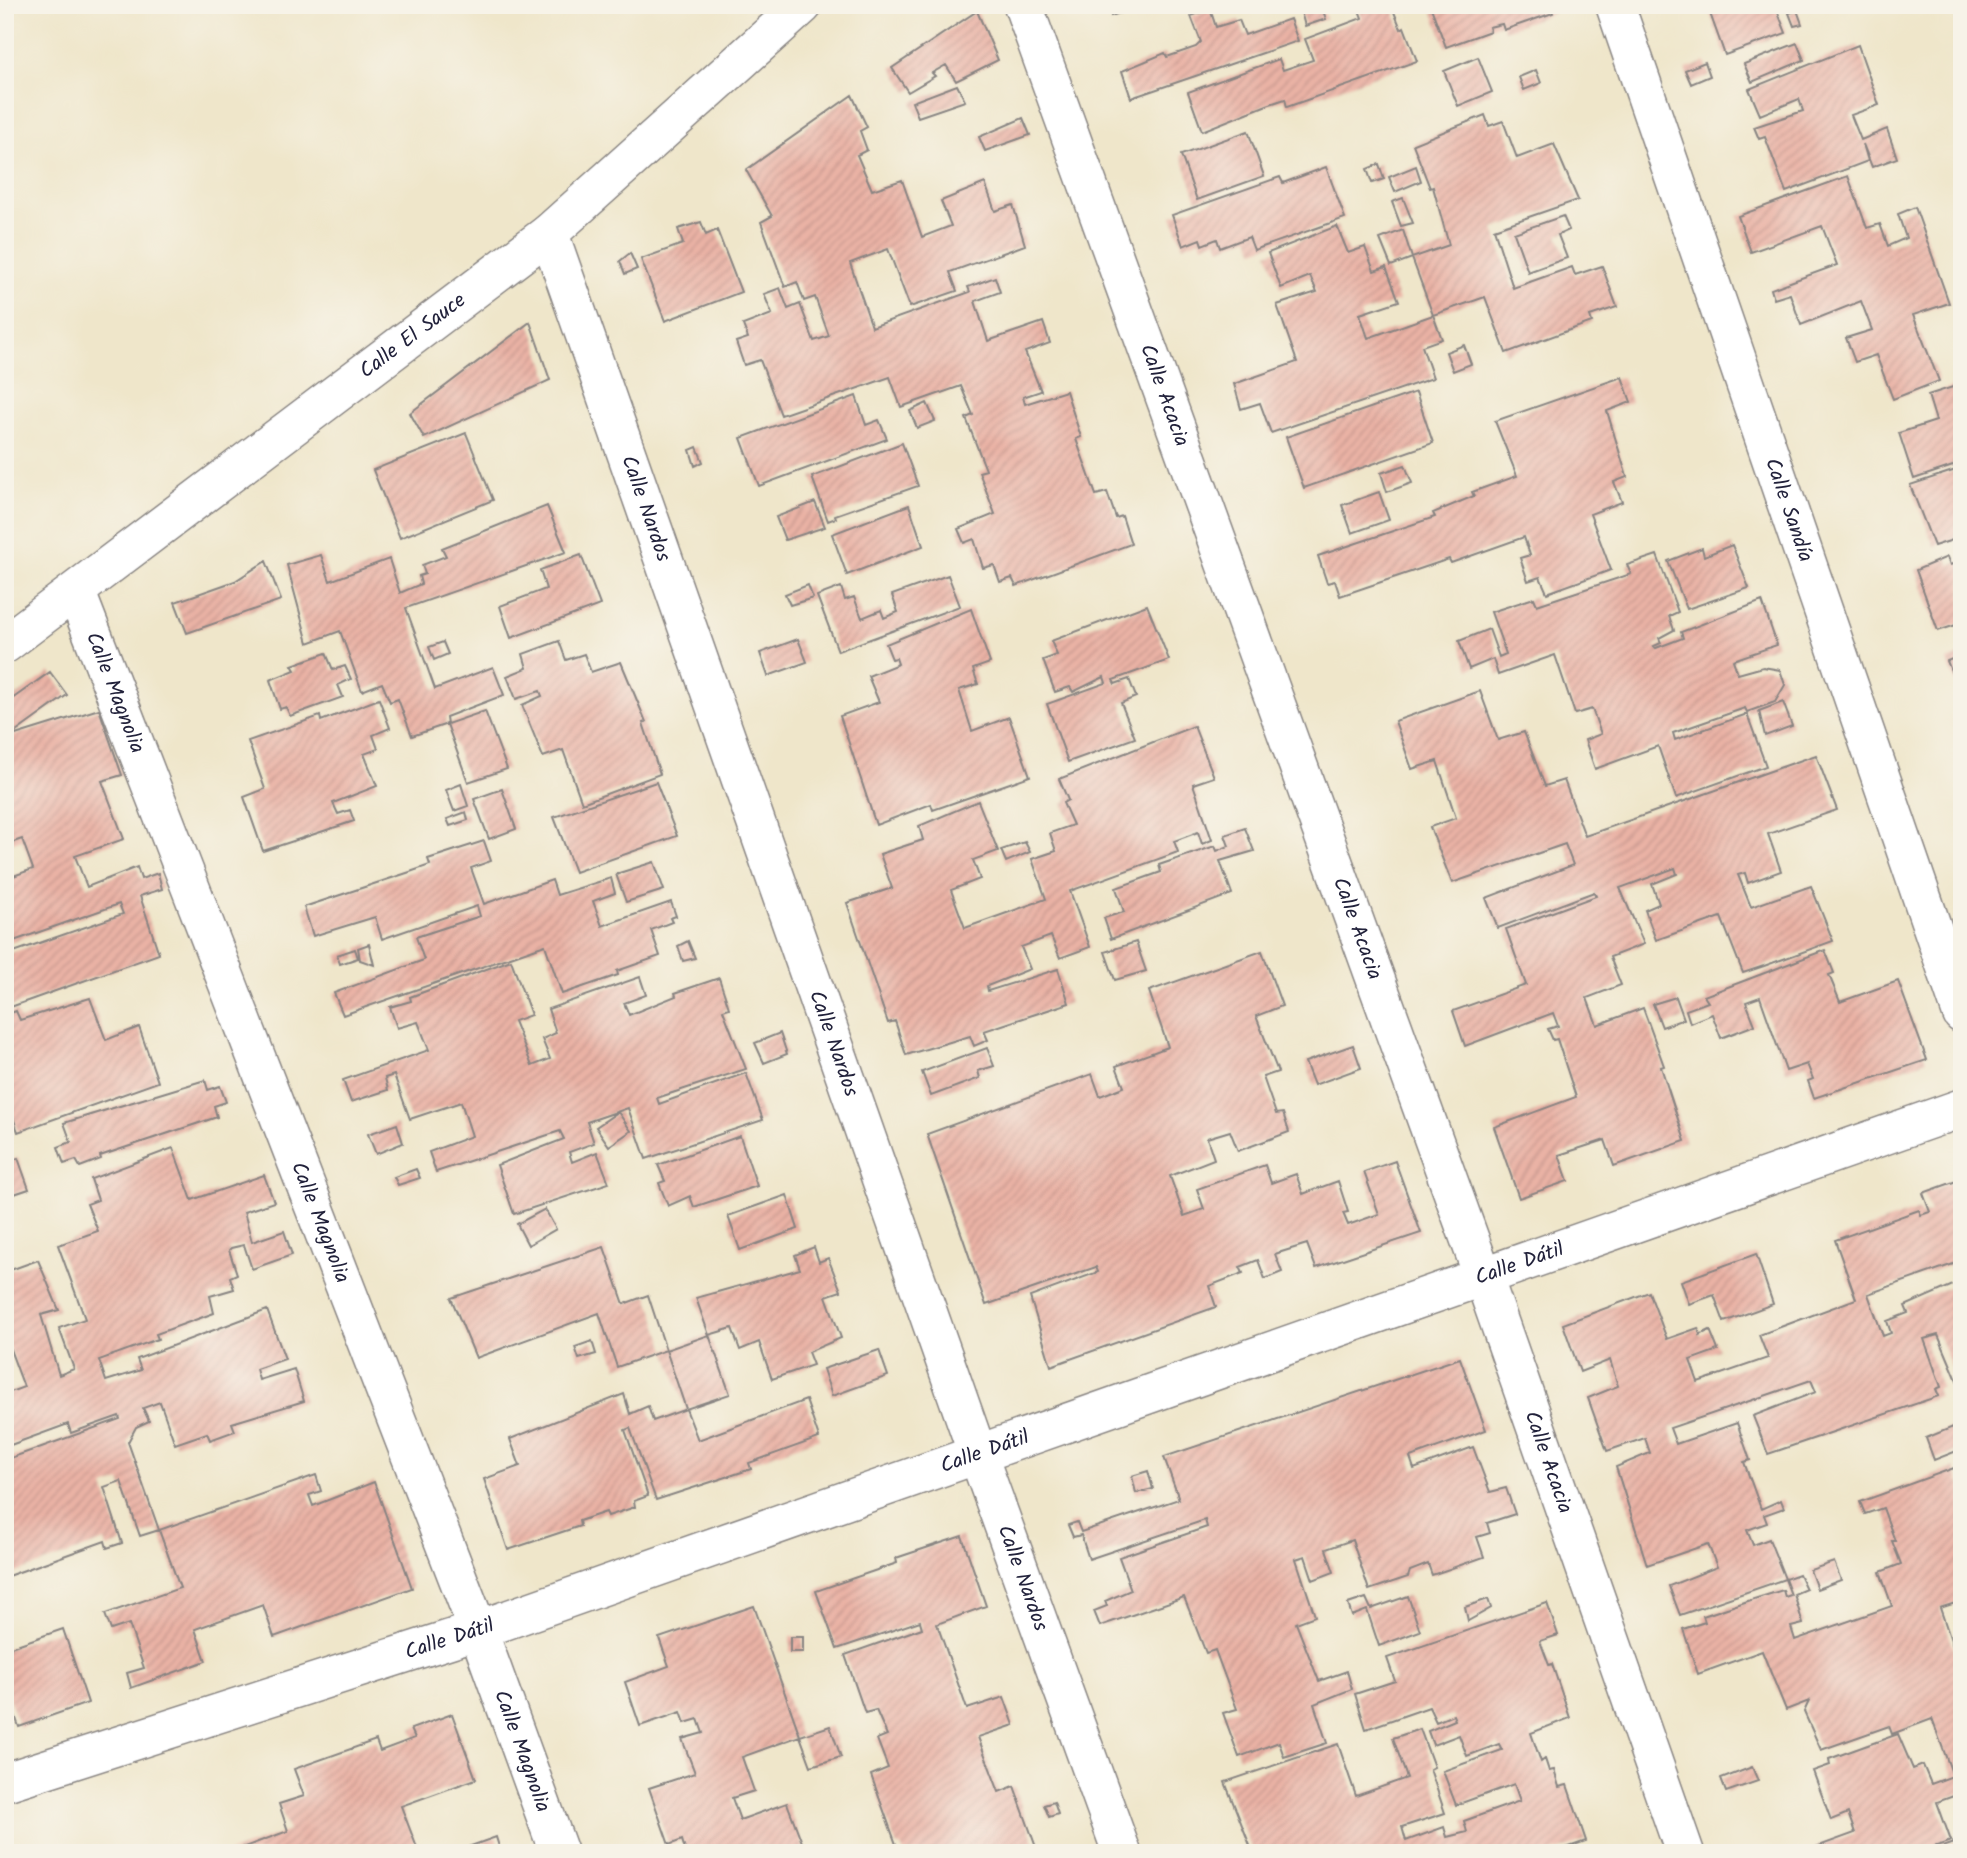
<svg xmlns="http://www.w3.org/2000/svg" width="1967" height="1858" font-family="Kalam,sans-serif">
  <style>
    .building { fill: url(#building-hatch) }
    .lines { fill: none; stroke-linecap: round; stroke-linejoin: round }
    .minor-casing { stroke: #888482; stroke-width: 41 }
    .tertiary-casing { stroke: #888482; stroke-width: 41 }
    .minor { stroke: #fff; stroke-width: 38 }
    .tertiary { stroke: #fff; stroke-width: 38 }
    .labels { text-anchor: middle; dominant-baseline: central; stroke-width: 6; stroke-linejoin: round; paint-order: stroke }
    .street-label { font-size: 21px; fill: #22223b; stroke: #f7f3e8 }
  </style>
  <defs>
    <pattern id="building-hatch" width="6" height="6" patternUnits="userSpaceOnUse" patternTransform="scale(1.75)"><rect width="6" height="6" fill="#eab2a5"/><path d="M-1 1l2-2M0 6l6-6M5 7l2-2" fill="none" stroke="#c8998f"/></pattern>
  </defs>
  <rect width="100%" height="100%" fill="#f7f3e8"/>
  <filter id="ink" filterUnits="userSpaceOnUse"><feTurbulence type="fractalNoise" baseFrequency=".0143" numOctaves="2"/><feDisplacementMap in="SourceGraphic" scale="14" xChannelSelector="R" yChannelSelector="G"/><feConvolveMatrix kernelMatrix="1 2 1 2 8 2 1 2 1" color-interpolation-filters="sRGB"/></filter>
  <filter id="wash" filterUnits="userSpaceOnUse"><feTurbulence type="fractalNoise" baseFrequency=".00686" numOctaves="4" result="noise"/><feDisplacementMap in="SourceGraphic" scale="28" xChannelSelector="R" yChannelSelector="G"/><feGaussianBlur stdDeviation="1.57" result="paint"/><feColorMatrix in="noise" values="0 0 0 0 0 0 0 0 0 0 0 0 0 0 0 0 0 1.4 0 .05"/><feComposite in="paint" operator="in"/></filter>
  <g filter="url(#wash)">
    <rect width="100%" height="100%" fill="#efe6ca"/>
    <g id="blocks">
      <path class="building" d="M 1108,5 L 1141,5 L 1141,6 L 1111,16 Z
        M 1299,5 L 1321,5 L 1326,19 L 1305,26 Z
        M 1357,5 L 1397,5 L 1392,7 L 1401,29 L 1404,27 L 1417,61 L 1287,107 L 1285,99 L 1267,105 L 1202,131 L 1188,92 L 1279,59 L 1283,70 L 1313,60 L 1305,39 L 1362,18 Z
        M 1430,5 L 1550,5 L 1553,13 L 1504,30 L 1502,24 L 1489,27 L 1490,31 L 1446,47 Z
        M 1707,5 L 1775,5 L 1786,33 L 1725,55 Z
        M 1210,9 L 1216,27 L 1239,20 L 1245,35 L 1290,19 L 1298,41 L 1131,98 L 1122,71 L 1165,53 L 1167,57 L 1196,47 L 1201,42 L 1191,16 Z
        M 1797,10 L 1802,24 L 1794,26 L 1789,13 Z
        M 977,11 L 998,60 L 956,81 L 946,65 L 932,73 L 935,76 L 908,92 L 892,68 Z
        M 1797,43 L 1804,60 L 1752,82 L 1744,64 Z
        M 1858,45 L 1879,105 L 1851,115 L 1861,140 L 1887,129 L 1897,158 L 1872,167 L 1863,144 L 1868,161 L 1786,192 L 1765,137 L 1759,139 L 1754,127 L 1803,111 L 1799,99 L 1760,115 L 1749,89 Z
        M 1478,57 L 1492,92 L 1458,106 L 1444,71 Z
        M 1705,62 L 1710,76 L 1691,84 L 1685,70 Z
        M 1536,70 L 1541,83 L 1524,90 L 1519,77 Z
        M 957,85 L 965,101 L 918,117 L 912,102 Z
        M 852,95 L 867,127 L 860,131 L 867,150 L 857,155 L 872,190 L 902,180 L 922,237 L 951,226 L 941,201 L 985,183 L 995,211 L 1013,205 L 1025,245 L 950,272 L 957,291 L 910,307 L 888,249 L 850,263 L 872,327 L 970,292 L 968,287 L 995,277 L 1000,292 L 975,301 L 988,341 L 1043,322 L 1050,343 L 1025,352 L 1041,391 L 1023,397 L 1025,404 L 1066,391 L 1081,437 L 1076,439 L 1096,495 L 1107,492 L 1116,518 L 1122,516 L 1131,544 L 1016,586 L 1012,578 L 1000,582 L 994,565 L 983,568 L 974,539 L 964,543 L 958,529 L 995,514 L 979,472 L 986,470 L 966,418 L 973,415 L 961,386 L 901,407 L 890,377 L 781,415 L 760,360 L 744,365 L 736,342 L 748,338 L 743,325 L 772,314 L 764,294 L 780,288 L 788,309 L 800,304 L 814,341 L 829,336 L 815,297 L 804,301 L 797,282 L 785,287 L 761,222 L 772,216 L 746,170 Z
        M 1485,115 L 1489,126 L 1503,121 L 1517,158 L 1554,144 L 1578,200 L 1494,229 L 1513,288 L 1572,267 L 1575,275 L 1602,266 L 1617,307 L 1590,316 L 1592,322 L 1506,353 L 1485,297 L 1433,315 L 1412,258 L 1391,266 L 1380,239 L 1403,230 L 1412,258 L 1449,245 L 1433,187 L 1430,188 L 1413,144 Z
        M 1023,118 L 1030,135 L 985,151 L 979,137 Z
        M 1248,131 L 1264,176 L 1197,200 L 1181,155 Z
        M 1379,164 L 1384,179 L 1372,183 L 1367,169 Z
        M 1416,166 L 1421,181 L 1395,192 L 1389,177 Z
        M 1326,167 L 1345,218 L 1254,250 L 1249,237 L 1220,248 L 1217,239 L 1202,245 L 1200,239 L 1183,246 L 1172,215 L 1280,177 L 1283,183 Z
        M 1848,176 L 1867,228 L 1880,224 L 1888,246 L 1906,238 L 1898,214 L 1915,207 L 1949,303 L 1913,315 L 1939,381 L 1893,399 L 1876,355 L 1855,362 L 1846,338 L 1872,330 L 1861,301 L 1801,325 L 1790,294 L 1774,299 L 1771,289 L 1837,265 L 1822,226 L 1751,252 L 1738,216 Z
        M 1403,198 L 1413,223 L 1401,226 L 1392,202 Z
        M 1563,216 L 1569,230 L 1558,235 L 1567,258 L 1528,272 L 1514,233 Z
        M 701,222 L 706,235 L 717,230 L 741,292 L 665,321 L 641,259 L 683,244 L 678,229 Z
        M 1337,226 L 1348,253 L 1365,247 L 1374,271 L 1386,267 L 1399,301 L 1360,314 L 1368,338 L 1433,315 L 1442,339 L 1422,346 L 1433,378 L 1271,433 L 1260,403 L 1241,409 L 1234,384 L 1297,362 L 1277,305 L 1317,292 L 1310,276 L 1281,288 L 1268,253 Z
        M 630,253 L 637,269 L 625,274 L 620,261 Z
        M 530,322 L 550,380 L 424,438 L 410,413 Z
        M 1464,345 L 1471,364 L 1453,371 L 1446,352 Z
        M 1622,377 L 1631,402 L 1607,411 L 1627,477 L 1614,482 L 1622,502 L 1590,514 L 1611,570 L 1547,593 L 1540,577 L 1528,581 L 1520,558 L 1530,555 L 1524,537 L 1451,563 L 1449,559 L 1340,596 L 1335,581 L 1327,583 L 1318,556 L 1435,517 L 1433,513 L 1474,496 L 1472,492 L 1517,476 L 1495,421 Z
        M 1962,384 L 1962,463 L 1914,479 L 1899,433 L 1936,421 L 1928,395 Z
        M 1416,392 L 1433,443 L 1304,488 L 1286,437 Z
        M 856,396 L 866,425 L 879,420 L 887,439 L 759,486 L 741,438 Z
        M 927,403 L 935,421 L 917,428 L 910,411 Z
        M 466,433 L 493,500 L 400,538 L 373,470 Z
        M 902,443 L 918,486 L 835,515 L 836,518 L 828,521 L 812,477 Z
        M 697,447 L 703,462 L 695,466 L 690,450 Z
        M 1405,465 L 1412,483 L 1387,492 L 1381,473 Z
        M 1962,468 L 1962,537 L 1934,546 L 1910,485 Z
        M 1379,492 L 1389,520 L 1352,533 L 1342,505 Z
        M 815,502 L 825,527 L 785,540 L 776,517 Z
        M 909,505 L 923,546 L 847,575 L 832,534 Z
        M 547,506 L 566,552 L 406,608 L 435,689 L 493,667 L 504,695 L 446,717 L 447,724 L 412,736 L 398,699 L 390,702 L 382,683 L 362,691 L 340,631 L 308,643 L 287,565 L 321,555 L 330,581 L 389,559 L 400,593 L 421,584 L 419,576 L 425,574 L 422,565 L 446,556 L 442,548 Z
        M 1732,545 L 1749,588 L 1687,609 L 1668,561 L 1702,548 L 1704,556 Z
        M 581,555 L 600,605 L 511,638 L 500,606 L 546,589 L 540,570 Z
        M 1657,555 L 1678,612 L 1669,616 L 1674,630 L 1659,638 L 1661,643 L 1654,646 L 1656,648 L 1683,638 L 1681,632 L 1762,601 L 1777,645 L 1733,660 L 1738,674 L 1763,667 L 1780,670 L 1785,685 L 1775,702 L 1747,712 L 1745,708 L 1673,733 L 1675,740 L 1747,714 L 1766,766 L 1676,798 L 1658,746 L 1595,769 L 1585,740 L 1601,734 L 1592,709 L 1575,714 L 1555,655 L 1498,675 L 1493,659 L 1469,669 L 1459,641 L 1489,629 L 1499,657 L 1506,654 L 1491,612 L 1534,598 L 1537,605 L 1631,574 L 1627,565 Z
        M 1947,557 L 1950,565 L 1962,561 L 1962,623 L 1938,631 L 1916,570 Z
        M 266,561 L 281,600 L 187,633 L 175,602 L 235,581 Z
        M 948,575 L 960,606 L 838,651 L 817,596 L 841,587 L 845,600 L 854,597 L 862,618 L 881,610 L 884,618 L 898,612 L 892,595 Z
        M 808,585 L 813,598 L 790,605 L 785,594 Z
        M 1147,605 L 1169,660 L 1113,680 L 1115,684 L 1129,679 L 1136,697 L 1121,703 L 1135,738 L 1068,762 L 1047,704 L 1106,683 L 1104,677 L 1073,692 L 1070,687 L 1055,692 L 1043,660 L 1057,655 L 1051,641 Z
        M 971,609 L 990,663 L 973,669 L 978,684 L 959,690 L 972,731 L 1009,717 L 1030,776 L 933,810 L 931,804 L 876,825 L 840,716 L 879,702 L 868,676 L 898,664 L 896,658 L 892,659 L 886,644 Z
        M 798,639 L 807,662 L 768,676 L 760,653 Z
        M 559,641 L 566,660 L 584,654 L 591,672 L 621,662 L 646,722 L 643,723 L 660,774 L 582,803 L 563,750 L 543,757 L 522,705 L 542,696 L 540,691 L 516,699 L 507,676 L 527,668 L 523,654 Z
        M 443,642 L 448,654 L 434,660 L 429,647 Z
        M 326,653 L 333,670 L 345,666 L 351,679 L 338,685 L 343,697 L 290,716 L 286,707 L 280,709 L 270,680 L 295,670 L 292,665 Z
        M 1962,655 L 1962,697 L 1947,661 Z
        M 50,672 L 67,695 L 9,737 L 99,709 L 122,775 L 102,781 L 124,839 L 75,856 L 87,887 L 137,867 L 141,879 L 158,873 L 162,889 L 140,896 L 159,954 L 5,1009 L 5,955 L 123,914 L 119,904 L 5,944 L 5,879 L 33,869 L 22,839 L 5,845 L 5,704 Z
        M 1480,691 L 1498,740 L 1524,732 L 1545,786 L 1564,780 L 1585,836 L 1816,755 L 1837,810 L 1768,834 L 1781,871 L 1748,883 L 1745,873 L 1738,875 L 1751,907 L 1811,886 L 1833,941 L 1764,966 L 1743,973 L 1721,917 L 1656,940 L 1645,910 L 1659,904 L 1652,884 L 1677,874 L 1675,868 L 1620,888 L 1644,944 L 1610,957 L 1621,985 L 1587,998 L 1597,1025 L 1643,1008 L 1664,1066 L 1661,1067 L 1685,1141 L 1614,1166 L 1605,1140 L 1559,1155 L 1568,1181 L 1519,1198 L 1494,1127 L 1576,1097 L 1557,1039 L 1553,1040 L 1548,1029 L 1558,1026 L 1553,1013 L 1465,1046 L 1453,1011 L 1526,985 L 1506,929 L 1596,896 L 1594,892 L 1498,928 L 1486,898 L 1573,865 L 1565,844 L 1452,883 L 1430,827 L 1456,818 L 1437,761 L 1412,769 L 1395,721 Z
        M 379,699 L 390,728 L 373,735 L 378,749 L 364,754 L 377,786 L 333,803 L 338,814 L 350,810 L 354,821 L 263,851 L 244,797 L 265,789 L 248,741 L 320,716 L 321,721 Z
        M 1783,702 L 1792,726 L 1765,736 L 1759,711 Z
        M 485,711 L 507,769 L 468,782 L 447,724 Z
        M 1194,726 L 1214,777 L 1193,784 L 1212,840 L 1202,844 L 1198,832 L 1174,841 L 1178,852 L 1070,891 L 1090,947 L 1060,958 L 1051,936 L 1021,947 L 1030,969 L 987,986 L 988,991 L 1058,969 L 1069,1003 L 984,1031 L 988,1040 L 974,1046 L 970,1036 L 906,1055 L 895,1021 L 888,1023 L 847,903 L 892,888 L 880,854 L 923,840 L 919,826 L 978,801 L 998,851 L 973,860 L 980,879 L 951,890 L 965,928 L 1046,899 L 1032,859 L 1056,851 L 1050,833 L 1073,825 L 1063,803 L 1068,800 L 1059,779 Z
        M 656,782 L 677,836 L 575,872 L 554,817 Z
        M 461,784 L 468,806 L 454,811 L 446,790 Z
        M 502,789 L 516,829 L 489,839 L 474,799 Z
        M 466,812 L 468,820 L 450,826 L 447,819 Z
        M 1245,828 L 1254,851 L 1220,861 L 1232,894 L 1111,939 L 1104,918 L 1124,912 L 1116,888 L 1161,872 L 1159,865 L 1215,846 L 1217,851 L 1229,846 L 1225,835 Z
        M 484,841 L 491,861 L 471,868 L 484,904 L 552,880 L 557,895 L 611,878 L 615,893 L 593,901 L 602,926 L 671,902 L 676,916 L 670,918 L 672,922 L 651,930 L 660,956 L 617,971 L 618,975 L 562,994 L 545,945 L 343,1015 L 334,993 L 424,960 L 416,937 L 480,916 L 477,906 L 382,939 L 375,917 L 313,936 L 304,907 L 410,872 L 430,865 L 428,859 Z
        M 1025,842 L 1030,852 L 1006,862 L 1001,850 Z
        M 654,862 L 664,890 L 626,902 L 616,874 Z
        M 688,941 L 695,958 L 683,961 L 678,946 Z
        M 1136,942 L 1146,971 L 1115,980 L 1105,952 Z
        M 369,944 L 374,965 L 360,960 L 358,948 Z
        M 355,949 L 358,958 L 340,964 L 337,955 Z
        M 1825,950 L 1834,973 L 1829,975 L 1840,1002 L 1898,981 L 1927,1060 L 1814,1098 L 1808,1081 L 1813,1079 L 1807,1064 L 1786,1071 L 1760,997 L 1746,1002 L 1755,1025 L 1721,1038 L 1712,1014 L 1690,1023 L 1686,1010 L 1708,1002 L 1704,996 Z
        M 1262,951 L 1282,1006 L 1256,1016 L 1278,1072 L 1263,1077 L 1276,1114 L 1283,1113 L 1289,1132 L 1238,1151 L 1230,1131 L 1207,1138 L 1214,1159 L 1170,1176 L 1184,1216 L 1204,1209 L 1197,1189 L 1265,1165 L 1271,1183 L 1296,1174 L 1303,1194 L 1338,1181 L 1348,1212 L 1343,1213 L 1348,1225 L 1379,1214 L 1364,1172 L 1395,1161 L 1421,1233 L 1316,1268 L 1307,1244 L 1275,1254 L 1282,1272 L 1265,1279 L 1258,1260 L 1240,1267 L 1243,1273 L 1209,1286 L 1216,1307 L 1051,1366 L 1030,1297 L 1098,1272 L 1096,1267 L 986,1305 L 927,1134 L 1092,1074 L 1100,1096 L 1124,1087 L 1116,1066 L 1168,1047 L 1149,991 Z
        M 511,960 L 531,1015 L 514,1021 L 532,1066 L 550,1059 L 542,1039 L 556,1033 L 548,1009 L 640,977 L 646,995 L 624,1003 L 629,1015 L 676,996 L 675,993 L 719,978 L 729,1008 L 723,1010 L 746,1069 L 657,1098 L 659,1104 L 746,1073 L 763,1120 L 646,1159 L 628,1108 L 587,1122 L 594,1143 L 569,1152 L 572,1162 L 597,1152 L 609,1183 L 514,1214 L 497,1165 L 564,1139 L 560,1131 L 436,1172 L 429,1152 L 472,1136 L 461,1102 L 410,1119 L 394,1075 L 385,1078 L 388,1090 L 351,1102 L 343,1080 L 429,1050 L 418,1022 L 397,1028 L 390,1007 L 411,1001 L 410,997 Z
        M 1676,997 L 1684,1019 L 1662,1027 L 1653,1004 Z
        M 90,998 L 106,1040 L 139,1027 L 158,1082 L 18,1132 L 8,1102 L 5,1103 L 5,1015 L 16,1011 L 20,1020 Z
        M 780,1033 L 787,1054 L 764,1063 L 755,1043 Z
        M 1353,1045 L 1361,1068 L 1314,1085 L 1305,1062 Z
        M 987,1048 L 994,1066 L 978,1071 L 980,1078 L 931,1096 L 922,1072 Z
        M 205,1080 L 208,1090 L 220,1086 L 226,1102 L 214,1106 L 217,1117 L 100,1156 L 101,1159 L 80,1167 L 76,1160 L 64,1164 L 58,1147 L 71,1142 L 64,1123 Z
        M 618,1112 L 631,1131 L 609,1146 L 596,1127 Z
        M 397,1124 L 403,1143 L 376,1154 L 368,1134 Z
        M 740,1136 L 757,1186 L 694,1207 L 690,1196 L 668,1206 L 659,1183 L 665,1181 L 658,1165 Z
        M 173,1148 L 192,1200 L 264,1175 L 274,1202 L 244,1212 L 252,1242 L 284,1231 L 292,1255 L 252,1269 L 244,1245 L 231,1248 L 229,1250 L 237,1274 L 230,1277 L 234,1289 L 210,1296 L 214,1313 L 156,1334 L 158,1339 L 99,1360 L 106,1381 L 141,1370 L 137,1359 L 267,1310 L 285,1359 L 256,1369 L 259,1380 L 294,1369 L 304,1401 L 232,1423 L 235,1431 L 210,1440 L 207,1433 L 175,1444 L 160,1402 L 143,1408 L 149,1421 L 136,1427 L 128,1442 L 159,1530 L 140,1536 L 121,1481 L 104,1487 L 122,1543 L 107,1548 L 105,1541 L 5,1577 L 5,1460 L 120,1419 L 119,1416 L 71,1433 L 68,1424 L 5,1447 L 5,1394 L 24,1387 L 5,1336 L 5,1272 L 38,1260 L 59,1310 L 41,1315 L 59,1375 L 74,1369 L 59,1328 L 85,1319 L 58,1245 L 98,1231 L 87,1204 L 98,1200 L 91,1179 Z
        M 18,1158 L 29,1189 L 5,1197 L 5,1163 Z
        M 416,1169 L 420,1178 L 398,1185 L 394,1177 Z
        M 1962,1179 L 1962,1261 L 1868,1294 L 1883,1336 L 1891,1333 L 1887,1321 L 1908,1313 L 1905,1306 L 1962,1281 L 1962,1392 L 1938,1335 L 1924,1339 L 1941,1387 L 1936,1389 L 1939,1396 L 1768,1454 L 1753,1416 L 1816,1392 L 1811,1380 L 1670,1428 L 1676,1444 L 1737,1423 L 1750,1460 L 1744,1462 L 1761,1509 L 1781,1500 L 1784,1508 L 1764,1515 L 1767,1523 L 1747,1530 L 1753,1545 L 1769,1539 L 1785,1579 L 1680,1615 L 1669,1586 L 1717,1567 L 1708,1544 L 1647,1565 L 1616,1467 L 1650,1453 L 1645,1438 L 1607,1451 L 1588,1398 L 1618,1386 L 1610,1360 L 1580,1372 L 1563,1324 L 1649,1292 L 1667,1339 L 1698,1328 L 1700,1335 L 1710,1330 L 1718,1350 L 1690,1360 L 1698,1382 L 1768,1358 L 1759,1335 L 1856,1299 L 1835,1240 L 1919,1210 L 1921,1215 L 1930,1212 L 1923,1193 Z
        M 787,1195 L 798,1229 L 740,1250 L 728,1216 Z
        M 545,1209 L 556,1229 L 528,1245 L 517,1224 Z
        M 604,1247 L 624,1304 L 648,1295 L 666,1350 L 709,1335 L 730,1394 L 686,1409 L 666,1350 L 617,1367 L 599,1313 L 476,1358 L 451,1298 Z
        M 814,1247 L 819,1262 L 828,1258 L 841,1291 L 826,1296 L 841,1338 L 808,1352 L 813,1365 L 772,1379 L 759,1342 L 740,1350 L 732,1328 L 709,1335 L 696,1298 L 800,1269 L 795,1255 Z
        M 1756,1254 L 1773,1304 L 1724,1322 L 1714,1295 L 1689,1304 L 1681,1281 Z
        M 592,1341 L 596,1354 L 579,1359 L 575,1347 Z
        M 879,1350 L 888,1376 L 832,1396 L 823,1369 Z
        M 1460,1358 L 1486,1430 L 1410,1457 L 1414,1469 L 1473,1447 L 1490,1492 L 1506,1488 L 1515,1514 L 1487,1523 L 1490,1533 L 1477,1537 L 1484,1557 L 1432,1575 L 1428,1564 L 1410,1571 L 1408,1577 L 1369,1590 L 1352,1540 L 1326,1549 L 1334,1572 L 1313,1580 L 1305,1556 L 1296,1559 L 1315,1616 L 1296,1623 L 1319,1681 L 1347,1671 L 1352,1689 L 1314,1704 L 1327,1743 L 1284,1757 L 1279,1742 L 1239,1757 L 1223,1713 L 1237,1709 L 1215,1650 L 1206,1653 L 1184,1597 L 1100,1626 L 1094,1611 L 1107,1606 L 1105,1601 L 1131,1590 L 1119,1557 L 1207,1527 L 1205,1520 L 1089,1559 L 1081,1535 L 1073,1537 L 1068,1525 L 1077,1522 L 1081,1532 L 1179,1499 L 1164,1457 Z
        M 624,1394 L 630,1414 L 648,1406 L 653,1421 L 686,1409 L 698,1440 L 806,1400 L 819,1438 L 749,1463 L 751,1469 L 656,1500 L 630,1428 L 625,1430 L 648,1496 L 634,1501 L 635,1507 L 608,1516 L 606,1512 L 579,1521 L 580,1526 L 508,1550 L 484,1479 L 520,1466 L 510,1439 Z
        M 1953,1427 L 1962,1449 L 1934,1460 L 1926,1438 Z
        M 1954,1468 L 1962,1488 L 1962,1581 L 1959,1582 L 1962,1601 L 1940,1608 L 1954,1649 L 1962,1647 L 1962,1800 L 1959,1794 L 1937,1802 L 1951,1841 L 1917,1853 L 1818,1853 L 1816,1847 L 1855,1833 L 1848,1813 L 1831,1820 L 1813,1771 L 1830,1765 L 1829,1759 L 1898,1734 L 1913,1769 L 1923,1765 L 1931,1784 L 1953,1776 L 1932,1719 L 1892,1734 L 1889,1726 L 1821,1750 L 1804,1712 L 1809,1701 L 1786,1710 L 1762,1651 L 1698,1674 L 1683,1629 L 1705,1622 L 1703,1616 L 1754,1599 L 1783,1590 L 1785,1597 L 1791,1595 L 1785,1579 L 1799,1574 L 1806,1589 L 1794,1594 L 1803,1624 L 1791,1627 L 1795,1640 L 1892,1606 L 1880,1572 L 1901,1564 L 1892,1541 L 1895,1541 L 1883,1508 L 1865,1514 L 1860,1502 Z
        M 1148,1471 L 1153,1489 L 1136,1493 L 1132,1476 Z
        M 316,1475 L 321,1491 L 309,1495 L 313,1506 L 374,1482 L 412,1588 L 274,1637 L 263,1605 L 195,1629 L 206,1661 L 131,1688 L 127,1673 L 144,1668 L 129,1624 L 111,1630 L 105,1614 L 180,1588 L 159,1530 Z
        M 962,1536 L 986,1606 L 937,1624 L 967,1709 L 1004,1697 L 1014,1725 L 978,1737 L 999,1792 L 1014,1786 L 1038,1853 L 904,1853 L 901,1846 L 897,1847 L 871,1775 L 888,1768 L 877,1739 L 887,1735 L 876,1710 L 865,1713 L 845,1655 L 922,1628 L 920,1621 L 837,1649 L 816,1591 L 897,1563 L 896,1558 Z
        M 1834,1562 L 1841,1580 L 1817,1589 L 1810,1570 Z
        M 1408,1596 L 1420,1631 L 1379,1646 L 1367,1610 L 1352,1616 L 1348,1604 L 1366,1598 L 1371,1609 Z
        M 1488,1599 L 1491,1608 L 1468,1621 L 1465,1607 Z
        M 1547,1603 L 1558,1635 L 1540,1641 L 1549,1665 L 1552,1664 L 1570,1718 L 1531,1733 L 1541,1762 L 1545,1759 L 1549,1771 L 1554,1770 L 1559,1787 L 1567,1785 L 1586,1841 L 1552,1853 L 1253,1853 L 1225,1782 L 1338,1744 L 1356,1796 L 1407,1778 L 1393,1738 L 1420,1729 L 1434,1767 L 1430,1769 L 1445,1813 L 1402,1827 L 1406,1841 L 1444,1827 L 1447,1837 L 1467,1832 L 1464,1821 L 1520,1801 L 1514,1784 L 1456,1805 L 1443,1771 L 1502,1750 L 1499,1744 L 1467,1756 L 1459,1735 L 1433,1745 L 1428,1731 L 1455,1720 L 1453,1715 L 1436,1722 L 1429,1707 L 1366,1729 L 1355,1694 L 1395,1681 L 1387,1658 Z
        M 754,1606 L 800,1736 L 742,1757 L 754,1791 L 732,1798 L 740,1820 L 787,1803 L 806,1853 L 686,1853 L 682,1840 L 669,1845 L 649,1788 L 695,1773 L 682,1739 L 703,1733 L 698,1719 L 685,1723 L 681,1712 L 640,1726 L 625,1682 L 669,1666 L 659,1638 Z
        M 63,1629 L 88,1703 L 19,1727 L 5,1686 L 5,1649 Z
        M 790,1637 L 803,1637 L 803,1652 L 790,1652 Z
        M 452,1714 L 476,1779 L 401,1806 L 419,1853 L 228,1853 L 288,1831 L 279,1804 L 304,1796 L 294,1769 L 376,1740 L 380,1751 L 415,1738 L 411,1729 Z
        M 830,1726 L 841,1757 L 811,1766 L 800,1736 Z
        M 1752,1767 L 1758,1781 L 1726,1792 L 1721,1779 Z
        M 1054,1802 L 1058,1814 L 1049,1817 L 1044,1805 Z
        M 496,1837 L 501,1853 L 454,1853 L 454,1852 Z
        M 1962,1840 L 1962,1853 L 1944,1853 L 1942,1847 Z"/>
    </g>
  </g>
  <g filter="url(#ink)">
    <use href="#blocks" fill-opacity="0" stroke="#888482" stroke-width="2"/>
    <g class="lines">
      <g class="minor-casing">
        <g id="minor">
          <path id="s1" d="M 1023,5 L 1483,1276 L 1685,1853"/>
          <path id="s2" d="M 1615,5 L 1962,1014"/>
          <path id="s3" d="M 549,233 L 978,1455 L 1122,1853"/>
          <path id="s4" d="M 76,592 L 478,1630 L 559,1853"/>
          <path id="s5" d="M 5,1782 L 478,1630 L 1962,1108"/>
        </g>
      </g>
      <g class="tertiary-casing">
        <g id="tertiary">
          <path id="s6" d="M 5,644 L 549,233 L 803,5"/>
        </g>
      </g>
      <use href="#minor" class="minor"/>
      <use href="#tertiary" class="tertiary"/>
    </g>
  </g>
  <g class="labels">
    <g class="street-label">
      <text stroke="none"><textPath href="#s6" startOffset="511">Calle El Sauce</textPath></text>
      <text stroke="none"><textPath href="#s1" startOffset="415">Calle Acacia</textPath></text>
      <text stroke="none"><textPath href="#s3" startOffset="292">Calle Nardos</textPath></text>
      <text stroke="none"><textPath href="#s2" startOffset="534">Calle Sandía</textPath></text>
      <text stroke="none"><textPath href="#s4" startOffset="108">Calle Magnolia</textPath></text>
      <text stroke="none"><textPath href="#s1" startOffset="982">Calle Acacia</textPath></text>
      <text stroke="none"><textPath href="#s3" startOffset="859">Calle Nardos</textPath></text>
      <text stroke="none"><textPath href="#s4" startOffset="676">Calle Magnolia</textPath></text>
      <text stroke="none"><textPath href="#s5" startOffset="1601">Calle Dátil</textPath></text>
      <text stroke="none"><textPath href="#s5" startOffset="1034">Calle Dátil</textPath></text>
      <text stroke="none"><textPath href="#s1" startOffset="1549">Calle Acacia</textPath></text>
      <text stroke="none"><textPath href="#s3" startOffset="1426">Calle Nardos</textPath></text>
      <text stroke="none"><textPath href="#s5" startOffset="467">Calle Dátil</textPath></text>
      <text stroke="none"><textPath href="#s4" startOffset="1242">Calle Magnolia</textPath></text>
    </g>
  </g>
  <rect width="1967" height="1858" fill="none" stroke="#f7f3e8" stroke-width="28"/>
</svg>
